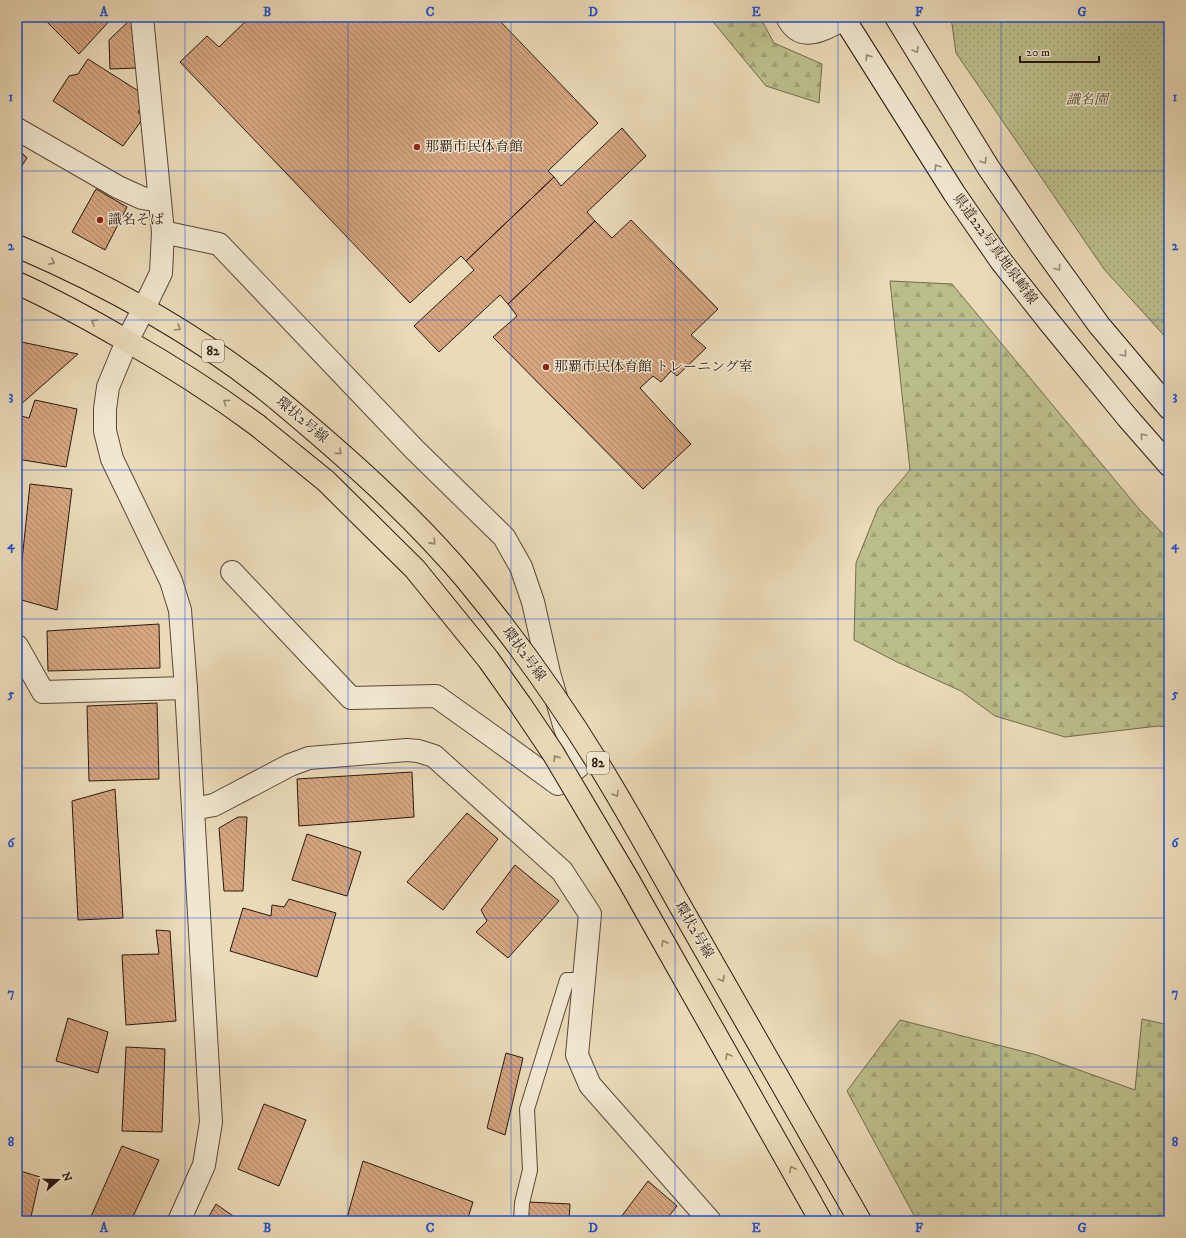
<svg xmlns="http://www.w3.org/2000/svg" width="1186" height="1238" font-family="'IM FELL DW Pica','Noto Serif JP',serif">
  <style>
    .forest { fill: url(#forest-firs); stroke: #726b4e }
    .park { fill: url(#park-dots); stroke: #726b4e }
    .building { fill: url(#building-back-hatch); stroke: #2a1810 }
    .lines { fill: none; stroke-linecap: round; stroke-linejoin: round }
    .service-casing { stroke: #5a483a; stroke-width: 16 }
    .minor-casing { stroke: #5a483a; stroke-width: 24 }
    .tertiary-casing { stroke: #5a483a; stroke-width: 24 }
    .secondary-casing { stroke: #2a1810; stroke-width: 24 }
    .primary-casing { stroke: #2a1810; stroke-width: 24 }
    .service { stroke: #f1e7d0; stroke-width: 14 }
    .minor { stroke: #f1e7d0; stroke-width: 22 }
    .tertiary { stroke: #f1e7d0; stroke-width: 22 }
    .secondary { stroke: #f1e7d0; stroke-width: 22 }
    .primary { stroke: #eadab7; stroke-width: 22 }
    .primary-bridge-casing { stroke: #2a1810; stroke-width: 24; stroke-linecap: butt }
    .primary-bridge { stroke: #eadab7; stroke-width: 22 }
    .oneway { stroke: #978a7a }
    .oneway2 { stroke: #94836c }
    .grid { fill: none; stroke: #1d4ed8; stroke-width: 1; stroke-opacity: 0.55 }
    .poi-dot { fill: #8f2418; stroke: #f1e7d0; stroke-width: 1.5 }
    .labels { text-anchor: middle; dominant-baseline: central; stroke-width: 3; stroke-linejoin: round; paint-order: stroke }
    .shield { fill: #f1e7d0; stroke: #66564a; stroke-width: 1 }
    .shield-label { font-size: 13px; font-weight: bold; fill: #2a1810 }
    .park-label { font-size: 14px; font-style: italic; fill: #564a35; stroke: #f1e7d0 }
    .poi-label { font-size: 14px; fill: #2a1810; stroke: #f1e7d0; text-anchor: start }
    .street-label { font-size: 14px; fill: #2a1810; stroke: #f1e7d0 }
    .neatline { fill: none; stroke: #1d4ed8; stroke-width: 1.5 }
    .grid-label { font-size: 13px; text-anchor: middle; font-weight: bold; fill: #1d4ed8 }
  </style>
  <defs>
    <pattern id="forest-firs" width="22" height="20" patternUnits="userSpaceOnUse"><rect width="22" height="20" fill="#bbbe8b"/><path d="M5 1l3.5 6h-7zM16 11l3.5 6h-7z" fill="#a1a377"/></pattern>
    <pattern id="park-dots" width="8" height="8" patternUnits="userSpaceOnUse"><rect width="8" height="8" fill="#bbbe8b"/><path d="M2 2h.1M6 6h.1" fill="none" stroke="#a1a377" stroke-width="1.8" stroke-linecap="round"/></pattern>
    <pattern id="building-back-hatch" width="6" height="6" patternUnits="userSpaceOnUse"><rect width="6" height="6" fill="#d5a680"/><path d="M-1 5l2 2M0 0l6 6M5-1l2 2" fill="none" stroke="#ad8667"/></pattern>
  </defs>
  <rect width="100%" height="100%" fill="#eadab7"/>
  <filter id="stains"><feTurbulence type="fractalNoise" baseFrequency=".005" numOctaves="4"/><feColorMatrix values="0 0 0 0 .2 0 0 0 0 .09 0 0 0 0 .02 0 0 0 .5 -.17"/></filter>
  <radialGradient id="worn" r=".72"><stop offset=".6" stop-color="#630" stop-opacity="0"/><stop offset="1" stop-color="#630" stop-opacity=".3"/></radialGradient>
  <path class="forest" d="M 709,17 L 760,17 L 774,43 L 822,64 L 819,103 L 766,86 Z
    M 890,281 L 952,284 L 1139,509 L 1169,540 L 1169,727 L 1158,726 L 1065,737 L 995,716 L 961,691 L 897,662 L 854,640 L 856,563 L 878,508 L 910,470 Z
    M 1142,1019 L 1169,1025 L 1169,1221 L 994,1221 L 988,1215 L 972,1221 L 917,1221 L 847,1091 L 900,1020 L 1037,1055 L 1135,1090 Z"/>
  <path class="park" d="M 951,17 L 1169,17 L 1169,341 L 1104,269 L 956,53 Z"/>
  <path class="building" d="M 42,17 L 113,17 L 79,54 Z
    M 133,17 L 137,68 L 110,69 L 109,40 Z
    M 250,17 L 496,17 L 598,123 L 548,171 L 554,177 L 466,261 L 461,256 L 410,303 L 180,62 L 207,36 L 219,47 Z
    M 88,59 L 140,92 L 141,107 L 138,112 L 142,115 L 142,120 L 123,146 L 53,101 L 69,76 L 78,74 Z
    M 622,128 L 646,156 L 587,212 L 595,221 L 508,304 L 500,295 L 439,352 L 414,326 L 474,270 L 466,261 L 554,177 L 561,186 Z
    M 17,148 L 27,158 L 17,173 Z
    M 96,189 L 127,207 L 105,250 L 72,232 Z
    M 631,220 L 718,309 L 691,335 L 706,348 L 677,376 L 671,371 L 661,382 L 653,376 L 640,388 L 691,444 L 643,489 L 493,337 L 517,316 L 508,304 L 595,221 L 612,238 Z
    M 17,341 L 78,354 L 19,406 L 17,404 Z
    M 35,400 L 77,409 L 66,467 L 17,459 L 17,415 L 29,418 Z
    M 30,484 L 72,489 L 57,610 L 18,599 Z
    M 159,624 L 160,668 L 48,671 L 47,631 Z
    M 157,703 L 159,779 L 89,781 L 87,706 Z
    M 412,772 L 414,817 L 299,826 L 297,779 Z
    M 115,789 L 123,918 L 78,920 L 72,801 Z
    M 467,813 L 498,839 L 443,910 L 407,882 Z
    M 238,817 L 247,817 L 243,891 L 224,891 L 219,828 Z
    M 307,834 L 361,852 L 347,896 L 292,880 Z
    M 515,865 L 559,901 L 508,958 L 476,932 L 487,921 L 481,910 Z
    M 289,899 L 336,913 L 317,977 L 230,951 L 243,908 L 271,916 L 272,905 L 284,907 Z
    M 156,930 L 170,931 L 176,1021 L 126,1025 L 122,955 L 159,954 Z
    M 68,1018 L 108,1032 L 98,1073 L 56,1061 Z
    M 126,1047 L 165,1049 L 162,1132 L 122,1131 Z
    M 506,1053 L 523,1058 L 505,1135 L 487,1128 Z
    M 264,1104 L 306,1120 L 279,1186 L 238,1169 Z
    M 122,1146 L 159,1160 L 131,1221 L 89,1221 Z
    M 363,1161 L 473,1202 L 467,1221 L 346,1221 Z
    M 17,1170 L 40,1177 L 30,1221 L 17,1221 Z
    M 648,1181 L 677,1206 L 665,1221 L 618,1221 Z
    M 528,1202 L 570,1204 L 569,1221 L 527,1221 Z
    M 216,1204 L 240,1221 L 212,1221 L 208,1218 Z"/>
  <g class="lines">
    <g class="service-casing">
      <path id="service" d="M 521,1221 L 522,1203 L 530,1170 L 527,1109 L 567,980 L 584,980"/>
    </g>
    <g class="minor-casing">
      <path id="minor" d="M 142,17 L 163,232 L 161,273 L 144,308
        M 787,17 C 801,45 824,29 844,19
        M 17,129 L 118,187 L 142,198 L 160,201
        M 163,232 L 219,244 L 414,449 L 504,537 L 521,567 L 533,602 L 549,673 L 564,725 L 579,766 L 558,784 L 492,736 L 436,696 L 351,698 L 232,572
        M 17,646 L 43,692 L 186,688
        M 193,809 L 214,805 L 290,765 L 309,758 L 407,750 L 418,751 L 434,756 L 562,871 L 590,914 L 577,1055 L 590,1085 L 710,1221"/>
    </g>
    <g class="tertiary-casing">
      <path id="tertiary" d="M 144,308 L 127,341 L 108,387 L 105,409 L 105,431 L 112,459 L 171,581 L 180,610 L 186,688 L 211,1122 L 204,1165 L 179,1221"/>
    </g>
    <g class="secondary-casing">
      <path id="secondary" d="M 843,17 L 954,193 L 1001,261 L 1050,323 L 1127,417 L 1169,465
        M 896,17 L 988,167 L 1042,246 L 1099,325 L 1169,408"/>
    </g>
    <g class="primary-casing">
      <path id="primary" d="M 17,246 C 110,286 199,335 277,399
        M 17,283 C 55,300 91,320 127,341 C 173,367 215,394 257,425
        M 840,1186 L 860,1221
        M 811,1203 L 821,1221"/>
    </g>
    <use href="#service" class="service"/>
    <use href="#minor" class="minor"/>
    <use href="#tertiary" class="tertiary"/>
    <use href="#secondary" class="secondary"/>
    <use href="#primary" class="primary"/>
    <g class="primary-bridge-casing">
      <path id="primary-bridge" d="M 277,399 C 344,455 409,512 465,578 C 514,637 559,700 599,765 C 630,815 658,867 687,918 C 738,1008 789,1097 840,1186
        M 257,425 L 326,481 L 415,569 L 488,659 L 520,704 L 553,753 L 629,881 L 811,1203"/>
    </g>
    <use href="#primary-bridge" class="primary-bridge"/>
  </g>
  <defs><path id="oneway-chevron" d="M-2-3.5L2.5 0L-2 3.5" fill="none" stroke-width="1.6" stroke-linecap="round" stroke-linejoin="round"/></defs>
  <g class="oneway">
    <use href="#oneway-chevron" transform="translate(916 50) rotate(59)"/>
    <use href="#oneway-chevron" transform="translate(868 57) rotate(-122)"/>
    <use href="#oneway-chevron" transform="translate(984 161) rotate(58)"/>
    <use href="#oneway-chevron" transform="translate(937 167) rotate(-123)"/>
    <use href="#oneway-chevron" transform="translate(1058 268) rotate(54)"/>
    <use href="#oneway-chevron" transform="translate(1124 354) rotate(50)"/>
    <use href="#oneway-chevron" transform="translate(1143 436) rotate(-131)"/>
  </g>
  <g class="oneway2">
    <use href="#oneway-chevron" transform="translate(52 262) rotate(27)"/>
    <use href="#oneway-chevron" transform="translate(94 322) rotate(-150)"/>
    <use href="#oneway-chevron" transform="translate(178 328) rotate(31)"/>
    <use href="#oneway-chevron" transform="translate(226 402) rotate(-144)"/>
    <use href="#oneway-chevron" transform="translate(339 452) rotate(42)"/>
    <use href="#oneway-chevron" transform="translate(433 542) rotate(48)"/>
    <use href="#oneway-chevron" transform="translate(556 758) rotate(-122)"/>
    <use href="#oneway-chevron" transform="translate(616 794) rotate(60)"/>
    <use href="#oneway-chevron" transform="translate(664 943) rotate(-119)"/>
    <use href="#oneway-chevron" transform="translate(722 979) rotate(60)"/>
    <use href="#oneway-chevron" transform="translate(728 1056) rotate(-119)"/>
    <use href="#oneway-chevron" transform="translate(792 1169) rotate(-119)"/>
  </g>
  <path class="grid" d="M 185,17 L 185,1221M 348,17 L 348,1221M 511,17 L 511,1221M 675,17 L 675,1221M 838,17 L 838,1221M 1001,17 L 1001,1221M 17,171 L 1169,171M 17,320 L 1169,320M 17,470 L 1169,470M 17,619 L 1169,619M 17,768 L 1169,768M 17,918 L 1169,918M 17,1067 L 1169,1067"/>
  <g class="poi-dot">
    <circle cx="417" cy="147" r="4"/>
    <circle cx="100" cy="220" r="4"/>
    <circle cx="546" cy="367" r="4"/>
  </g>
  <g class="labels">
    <g class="shield">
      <rect x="202" y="340" width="22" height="22" rx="3"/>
      <rect x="587" y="752" width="22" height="22" rx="3"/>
    </g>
    <g class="shield-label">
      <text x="213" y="351">82</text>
      <text x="598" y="763">82</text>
    </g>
    <g class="park-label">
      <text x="1087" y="100">識名園</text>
    </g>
    <g class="poi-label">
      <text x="425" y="147">那覇市民体育館</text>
      <text x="108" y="220">識名そば</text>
      <text x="554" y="367">那覇市民体育館 トレーニング室</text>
    </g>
    <g class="street-label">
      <text transform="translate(995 249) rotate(54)">県道222号真地泉崎線</text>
      <text transform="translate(302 420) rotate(40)">環状2号線</text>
      <text transform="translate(524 654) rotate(54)">環状2号線</text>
      <text transform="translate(694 930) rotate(60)">環状2号線</text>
    </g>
  </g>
  <rect width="1186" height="1238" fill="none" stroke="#eadab7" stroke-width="44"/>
  <g transform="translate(58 1180) rotate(70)" stroke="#f1e7d0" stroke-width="3" paint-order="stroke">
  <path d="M0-3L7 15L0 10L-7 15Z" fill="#2a1810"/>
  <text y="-6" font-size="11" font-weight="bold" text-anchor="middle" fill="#2a1810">N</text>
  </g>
  <path d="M1020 56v6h79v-6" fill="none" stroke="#2a1810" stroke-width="2"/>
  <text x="1026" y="56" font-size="12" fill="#2a1810" stroke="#f1e7d0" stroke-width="3" paint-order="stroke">20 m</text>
  <rect x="22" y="22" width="1142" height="1194" class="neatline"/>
  <g class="grid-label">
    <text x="104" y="16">A</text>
    <text x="267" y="16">B</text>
    <text x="430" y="16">C</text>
    <text x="593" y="16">D</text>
    <text x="756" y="16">E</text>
    <text x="919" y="16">F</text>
    <text x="1082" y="16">G</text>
    <text x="11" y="101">1</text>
    <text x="1175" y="101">1</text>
    <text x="11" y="250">2</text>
    <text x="1175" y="250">2</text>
    <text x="11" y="400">3</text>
    <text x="1175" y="400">3</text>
    <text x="11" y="549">4</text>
    <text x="1175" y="549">4</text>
    <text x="11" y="698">5</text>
    <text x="1175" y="698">5</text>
    <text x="11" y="847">6</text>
    <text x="1175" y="847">6</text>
    <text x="11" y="997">7</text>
    <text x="1175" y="997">7</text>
    <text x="11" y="1146">8</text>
    <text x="1175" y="1146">8</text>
    <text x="104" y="1232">A</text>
    <text x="267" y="1232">B</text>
    <text x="430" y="1232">C</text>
    <text x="593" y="1232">D</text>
    <text x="756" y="1232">E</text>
    <text x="919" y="1232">F</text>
    <text x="1082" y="1232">G</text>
  </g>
  <rect width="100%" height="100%" filter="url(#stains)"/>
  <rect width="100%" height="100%" fill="url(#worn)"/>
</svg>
